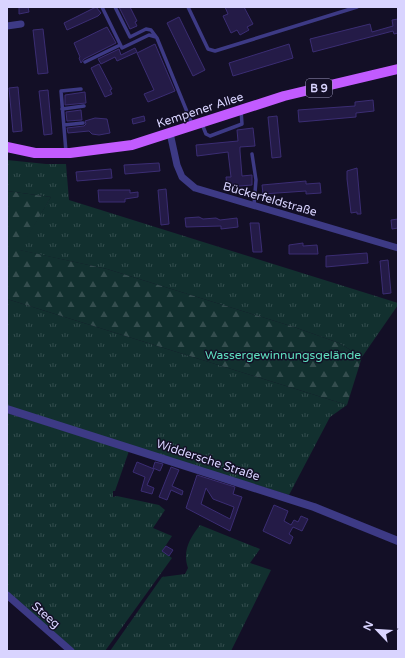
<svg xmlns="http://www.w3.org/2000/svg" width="405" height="658" font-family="'Varela Round',sans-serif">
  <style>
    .grass { fill: url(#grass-tufts) }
    .forest { fill: url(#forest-firs) }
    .building { fill: #241b47; stroke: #3b2d73; fill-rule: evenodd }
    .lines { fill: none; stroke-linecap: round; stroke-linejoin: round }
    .service { stroke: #3d3a85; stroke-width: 3.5 }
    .minor { stroke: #3d3a85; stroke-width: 7 }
    .tertiary { stroke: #3d3a85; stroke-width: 8 }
    .primary { stroke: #c25bff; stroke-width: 10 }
    .labels { text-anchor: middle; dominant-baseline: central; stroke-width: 3; stroke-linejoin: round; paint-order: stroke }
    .shield { fill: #130f26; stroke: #9e99be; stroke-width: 1 }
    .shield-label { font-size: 11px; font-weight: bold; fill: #d9d4ff }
    .street-label { font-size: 12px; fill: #d9d4ff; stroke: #130f26 }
    .park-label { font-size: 12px; fill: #5fe0c0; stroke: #130f26 }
  </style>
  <defs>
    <pattern id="grass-tufts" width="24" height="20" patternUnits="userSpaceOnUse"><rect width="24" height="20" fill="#12302f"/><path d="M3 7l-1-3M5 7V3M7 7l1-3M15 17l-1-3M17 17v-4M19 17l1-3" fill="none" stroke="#344d4e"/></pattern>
    <pattern id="forest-firs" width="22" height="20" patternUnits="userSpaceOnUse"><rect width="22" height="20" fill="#12302f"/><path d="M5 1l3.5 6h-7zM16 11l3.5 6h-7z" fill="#344d4e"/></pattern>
  </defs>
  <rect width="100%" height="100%" fill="#130f26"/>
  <path class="grass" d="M 7,160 L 46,164 L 66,164 L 69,200 L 398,303 L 398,305 L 362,357 L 339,343 L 294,327 L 107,269 L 19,250 L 51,197 L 7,191 Z
    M 7,299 L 347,405 L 330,417 L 289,495 L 7,407 Z
    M 7,413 L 129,451 L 115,491 L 113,491 L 113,497 L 117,496 L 159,505 L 165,510 L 153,528 L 172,536 L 162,551 L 172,558 L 105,651 L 74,651 L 7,593 Z
    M 200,525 L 260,549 L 250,563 L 271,570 L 231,651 L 110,651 L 162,577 L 185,574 L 188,568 C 182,551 190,538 200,525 Z"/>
  <path class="forest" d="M 7,191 L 51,197 L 20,250 L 107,269 L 294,327 L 339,343 L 362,357 L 347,405 L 7,299 Z"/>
  <path class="building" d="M 19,7 L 28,7 L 29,12 L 19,14 Z
    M 96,7 L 101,13 L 98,16 L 67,30 L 64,23 Z
    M 119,7 L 130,7 L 137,21 L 135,22 L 137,26 L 130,29 Z
    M 225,7 L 244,7 L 253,24 L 247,27 L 249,30 L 240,35 L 237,30 L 231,33 L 223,16 L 228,14 Z
    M 179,17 L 205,70 L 193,76 L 167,23 Z
    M 398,19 L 398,33 L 394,34 L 393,31 L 313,52 L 310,39 L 370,24 L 372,32 L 393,26 L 392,20 Z
    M 107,27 L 116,43 L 84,59 L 81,63 L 79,58 L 80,57 L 74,43 Z
    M 43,29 L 48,73 L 38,74 L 33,30 Z
    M 155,44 L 175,91 L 148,102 L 144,94 L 154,90 L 137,53 Z
    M 289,44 L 293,58 L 233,76 L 229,63 Z
    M 135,48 L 137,52 L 117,61 L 115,57 L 101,64 L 98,59 L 119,49 L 121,55 Z
    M 99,64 L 112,89 L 110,90 L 112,94 L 105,97 L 91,68 Z
    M 18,87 L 22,131 L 13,132 L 9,88 Z
    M 48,90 L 52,134 L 44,135 L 39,91 Z
    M 85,92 L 86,103 L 65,105 L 65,95 Z
    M 373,100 L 374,111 L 356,113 L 356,117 L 299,122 L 298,110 L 355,106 L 355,102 Z
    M 81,110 L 82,120 L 67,121 L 66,112 Z
    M 144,116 L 145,121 L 133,124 L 132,119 Z
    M 277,116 L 281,157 L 272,158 L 268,117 Z
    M 95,118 L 107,119 L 110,133 L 99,135 L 92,134 L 89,131 L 68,133 L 67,128 L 84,126 L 86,124 L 85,121 Z
    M 253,128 L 255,146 L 240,147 L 240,151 L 242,176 L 252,175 L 252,185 L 227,187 L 226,177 L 231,177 L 228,152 L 197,156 L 196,145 L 238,141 L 237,130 Z
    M 159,163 L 160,171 L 125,174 L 124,165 Z
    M 357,168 L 361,214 L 357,214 L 357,212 L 351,213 L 347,179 L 347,171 Z
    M 111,169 L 112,178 L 77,181 L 76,172 Z
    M 306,181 L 306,184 L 320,183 L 321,193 L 306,194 L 306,191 L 263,194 L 262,185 Z
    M 166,189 L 169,224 L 161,225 L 158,190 Z
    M 98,190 L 130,190 L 130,193 L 138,192 L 138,197 L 125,199 L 125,202 L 99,202 Z
    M 199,217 L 203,219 L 216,218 L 220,220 L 237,218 L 238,227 L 221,229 L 221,226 L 186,227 L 185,218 Z
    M 398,219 L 398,228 L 392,229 L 391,220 Z
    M 250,223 L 259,223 L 262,252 L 253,252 Z
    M 303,243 L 303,246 L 317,245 L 318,254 L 289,254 L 289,245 Z
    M 367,253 L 368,263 L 326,267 L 326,256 Z
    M 388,260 L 391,293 L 383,294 L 380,261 Z
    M 137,462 L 154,469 L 147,485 L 154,488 L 152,494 L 141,491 L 145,477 L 133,472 Z
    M 155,462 L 163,464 L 160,471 L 153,468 Z
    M 171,467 L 179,470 L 172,486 L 183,491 L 182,495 L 171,490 L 167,500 L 159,497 Z
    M 197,475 L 235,487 L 233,494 L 242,497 L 230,531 L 186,508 ZM 206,488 L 213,499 L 234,507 L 230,519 L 201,504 Z
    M 274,505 L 288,511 L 284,521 L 291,525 L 294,520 L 298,522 L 301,516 L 308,519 L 302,531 L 293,527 L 289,534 L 293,537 L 290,544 L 263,531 Z
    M 166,546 L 173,550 L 169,556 L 162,551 Z"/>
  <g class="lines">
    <path class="service" d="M 102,7 L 122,48 L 149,35 L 156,37
      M 115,7 L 130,37 L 146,29 L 151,30 L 157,38 L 192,124
      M 188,7 L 208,49 L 215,51 L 357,7
      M 85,62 L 120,45
      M 62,109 L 84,106
      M 202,124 L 206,134 L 210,136 L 242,124 L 241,110
      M 64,125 L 83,123
      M 66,152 L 61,91 L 81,89
      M 252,154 L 256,180 L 254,205"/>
    <path class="minor" d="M 7,26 L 21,24
      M 170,133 L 177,165 L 182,177 L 195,188 L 398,248
      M 7,595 L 71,651"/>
    <path class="tertiary" d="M 7,409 L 314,507 L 398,541"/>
    <path class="primary" d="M 7,147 L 35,153 L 70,153 L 132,145 L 284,96 L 398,69"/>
  </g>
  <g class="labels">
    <rect class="shield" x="306" y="79" width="26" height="18" rx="3"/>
    <g class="shield-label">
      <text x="319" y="88">B 9</text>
    </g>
    <g class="street-label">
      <text transform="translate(200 110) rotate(-18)">Kempener Allee</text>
      <text transform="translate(270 199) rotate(16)">Bückerfeldstraße</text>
      <text transform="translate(208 460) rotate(18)">Widdersche Straße</text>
      <text transform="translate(46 615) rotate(41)">Steeg</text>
    </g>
    <g class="park-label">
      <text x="283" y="355">Wassergewinnungsgelände</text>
    </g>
  </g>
  <rect width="405" height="658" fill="none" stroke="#d9d4ff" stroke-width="16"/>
  <g transform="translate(377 630) rotate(295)" stroke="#130f26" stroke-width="3" paint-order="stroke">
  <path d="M0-3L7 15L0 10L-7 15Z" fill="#d9d4ff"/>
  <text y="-6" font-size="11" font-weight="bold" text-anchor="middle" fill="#d9d4ff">N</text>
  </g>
</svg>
